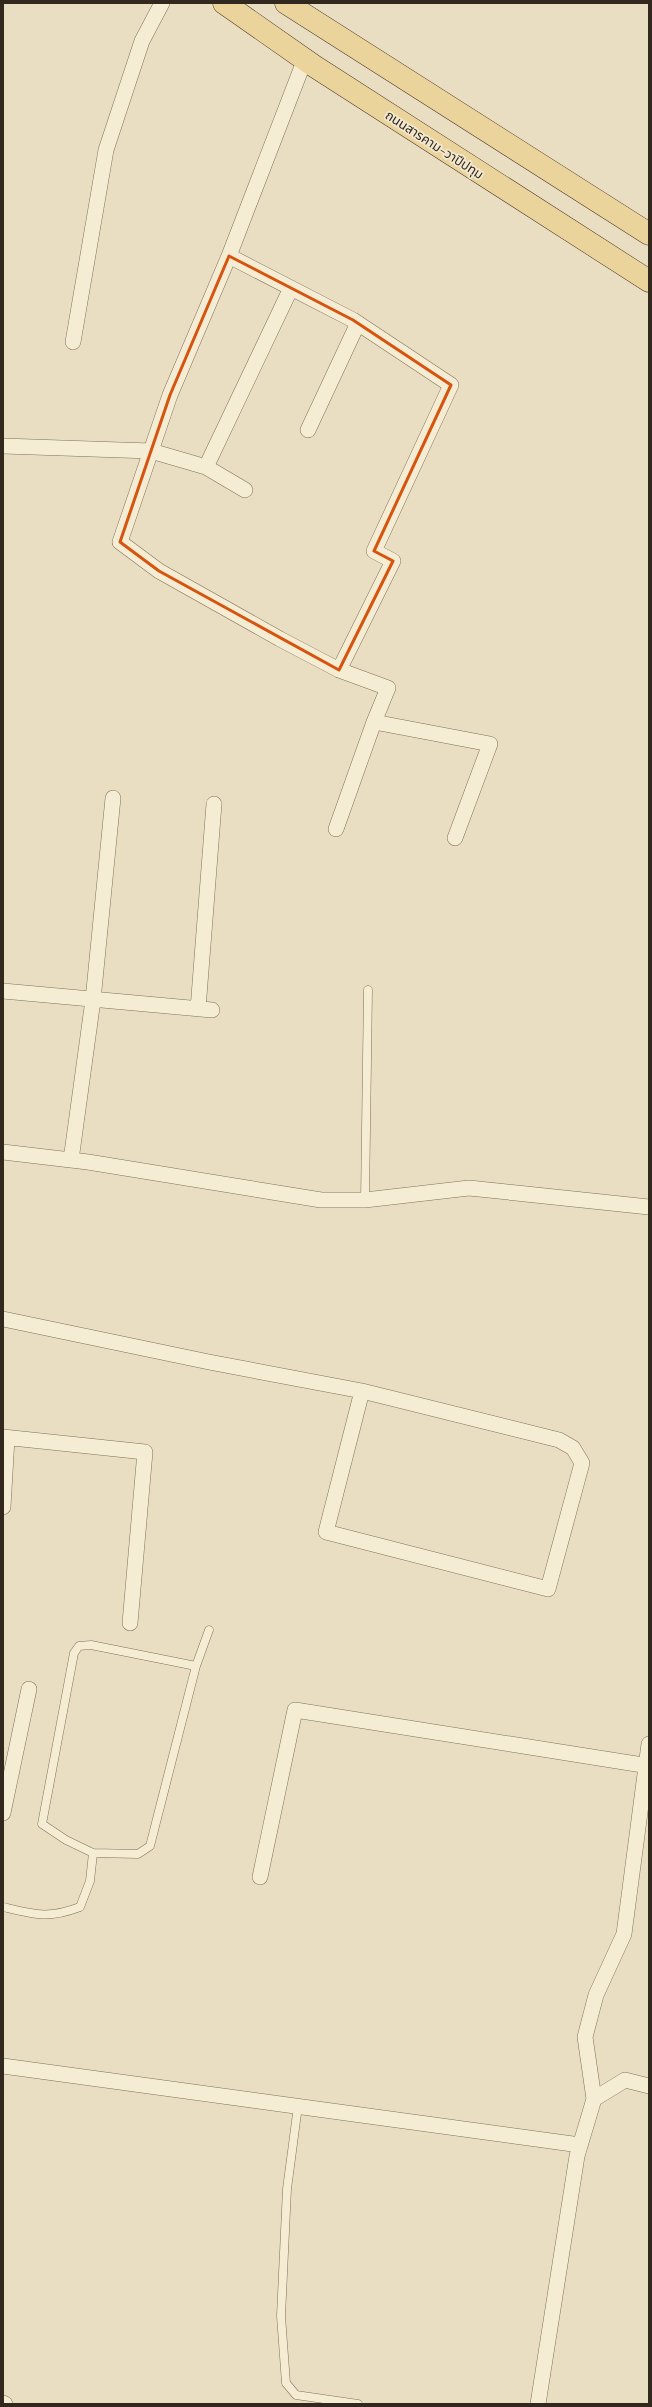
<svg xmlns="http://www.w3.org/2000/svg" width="652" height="2407" font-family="'Playfair Display','Noto Sans Thai',serif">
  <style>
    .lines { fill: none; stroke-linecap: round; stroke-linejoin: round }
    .lane-casing { stroke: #82705a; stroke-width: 9 }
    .street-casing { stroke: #82705a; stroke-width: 16 }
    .primary-casing { stroke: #503f2f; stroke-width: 23 }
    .lane { stroke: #f5ecd4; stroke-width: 8 }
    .street { stroke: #f5ecd4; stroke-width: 15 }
    .primary { stroke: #ebd39c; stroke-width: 22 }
    .marked { fill: none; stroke: #d6540e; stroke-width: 3; stroke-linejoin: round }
    .labels { text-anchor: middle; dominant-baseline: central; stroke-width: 3.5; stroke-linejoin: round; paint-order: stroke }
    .street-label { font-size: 13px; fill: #33281e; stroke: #f2e9d0 }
  </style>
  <rect width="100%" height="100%" fill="#eadec2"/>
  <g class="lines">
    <g class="lane-casing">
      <path id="lane" d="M 365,1200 L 368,990
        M 196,1666 L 91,1645 L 79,1646 L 74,1653 L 42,1824 L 66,1840 L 93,1853 L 138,1854 L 150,1846 L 196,1666 L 209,1630
        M 3,1907 C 36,1915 48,1919 80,1907 L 90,1881 L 93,1853
        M 298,2106 L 287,2189 L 281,2316 L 286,2383 L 296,2395 L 358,2404"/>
    </g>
    <g class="street-casing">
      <path id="street" d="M 305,59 L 229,256 L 170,395 L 120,542 L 159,571 L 280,639 L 339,670 L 388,688 L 374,722 L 490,744 L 455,838
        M 229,256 L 353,320 L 451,385 L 374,551 L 393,561 L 339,670
        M 73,342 L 106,150 L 142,41 L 162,3
        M 308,430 L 358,323
        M 3,446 L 151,451 L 206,467 L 245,490
        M 206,467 L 291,288
        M 336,829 L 374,722
        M 3,991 L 212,1010
        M 198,1009 L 214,804
        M 3,1152 L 88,1162 L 321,1200 L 365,1200 L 469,1188 L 649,1207
        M 71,1160 L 93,1000 L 113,798
        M 3,1319 L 209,1362 L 362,1391 L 559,1440 L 573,1448 L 582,1463 L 548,1589 L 326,1532 L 362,1391
        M 3,1437 L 145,1452 L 130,1623
        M 3,1507 L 7,1438
        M 3,1813 L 29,1689
        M 260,1877 L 295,1710 L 649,1766
        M 3,2066 L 580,2145
        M 594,2099 L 585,2037 L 596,1995 L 624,1934 L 649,1744
        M 3,2403 L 5,2404
        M 538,2404 L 577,2156 L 594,2099 L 625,2080 L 649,2086"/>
    </g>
    <g class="primary-casing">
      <path id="primary" d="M 224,3 L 314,66 L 649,281
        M 286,3 L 649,234"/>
    </g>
    <use href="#lane" class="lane"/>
    <use href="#street" class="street"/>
    <use href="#primary" class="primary"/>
  </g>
  <path class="marked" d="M 229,256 L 353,320 L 451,385 L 374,551 L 393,561 L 339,670 L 159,571 L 120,542 L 170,395 Z"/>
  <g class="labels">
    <g class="street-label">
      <text transform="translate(435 144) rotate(33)">ถนนสารคาม-วาปีปทุม</text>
    </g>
  </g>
  <rect width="652" height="2407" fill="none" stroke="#33281e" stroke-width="8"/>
</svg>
